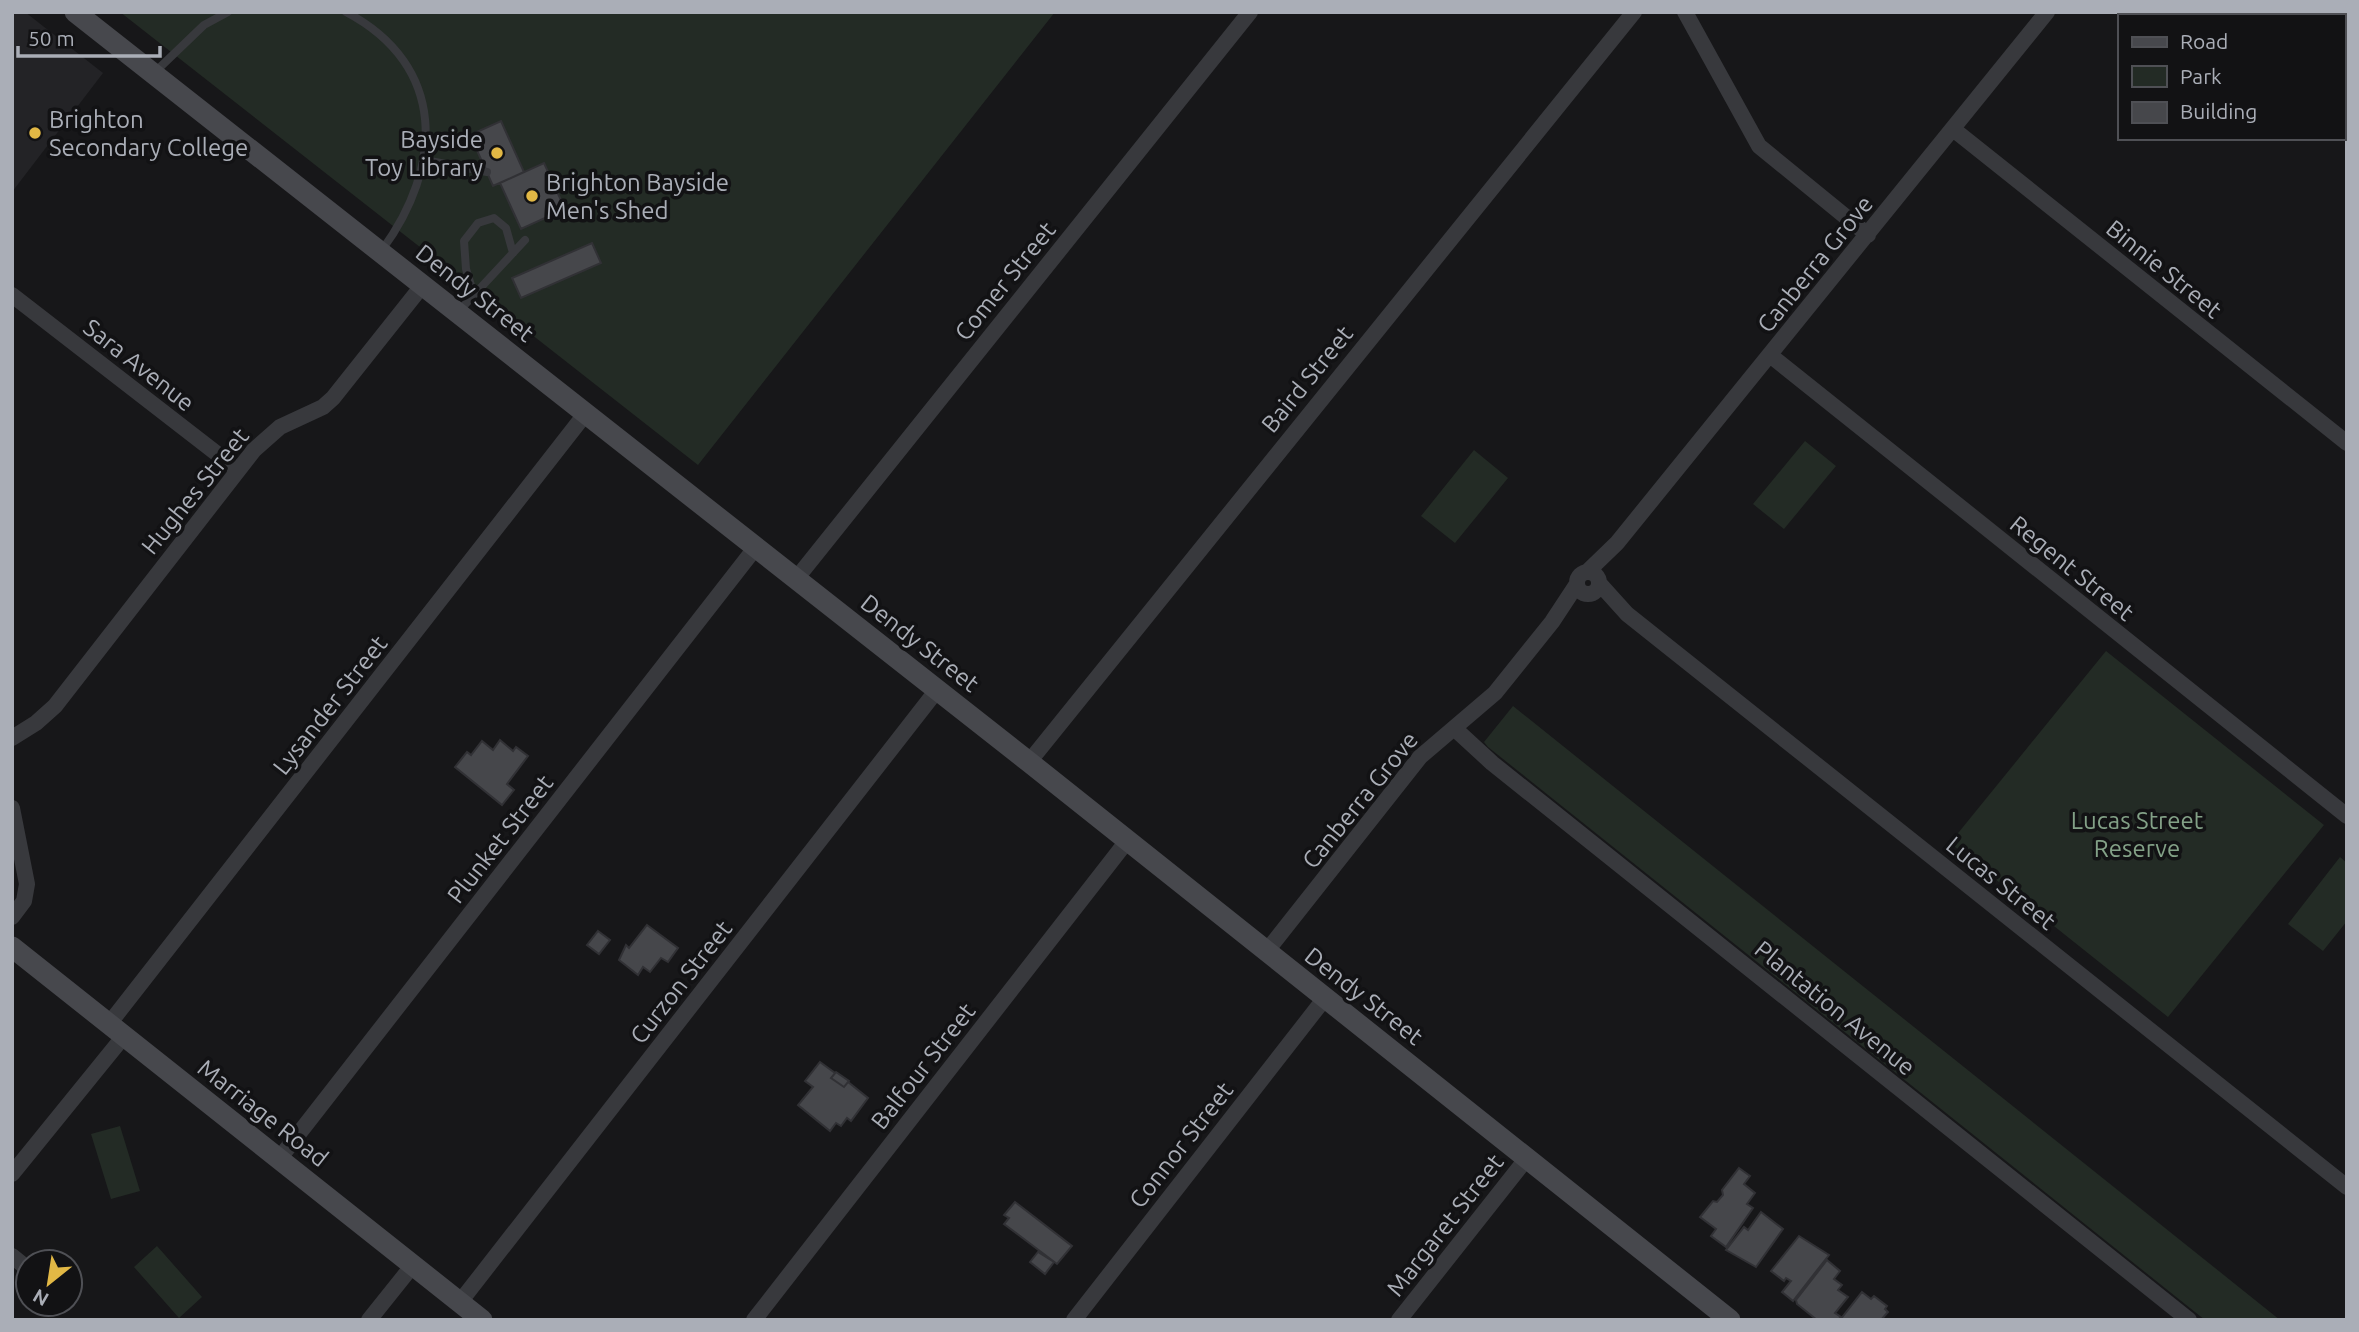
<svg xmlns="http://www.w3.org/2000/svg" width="2359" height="1332" font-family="Ubuntu,sans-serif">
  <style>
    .built { fill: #232326 }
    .green { fill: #232b25 }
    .building { fill: #46474b; stroke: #313135; stroke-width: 2 }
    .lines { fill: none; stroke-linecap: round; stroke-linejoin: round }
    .lane { stroke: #38393d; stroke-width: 8 }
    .street { stroke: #38393d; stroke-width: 16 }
    .secondary { stroke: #47484d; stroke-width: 21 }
    .poi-dot { fill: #e2b845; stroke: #121214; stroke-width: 2.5 }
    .labels { text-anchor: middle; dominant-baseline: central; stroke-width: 7; stroke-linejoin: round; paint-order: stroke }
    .poi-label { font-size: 24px; fill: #aaaeb7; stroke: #121214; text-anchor: start }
    .street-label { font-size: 24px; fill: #aaaeb7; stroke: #121214 }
    .park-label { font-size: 24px; fill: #83a187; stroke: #121214 }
  </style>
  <rect width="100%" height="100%" fill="#171719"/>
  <path class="built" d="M 12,12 L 25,12 L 103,73 L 12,192 Z"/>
  <path class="green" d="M 120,12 L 1055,12 L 698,465 Z
    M 1805,441 L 1836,466 L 1784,529 L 1753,504 Z
    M 1474,450 L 1508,478 L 1455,543 L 1421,516 Z
    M 2106,651 L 2324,825 L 2168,1017 L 1950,843 Z
    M 1513,706 L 2280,1320 L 2205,1320 L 1488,747 L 1484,742 Z
    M 2340,857 L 2347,863 L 2347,921 L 2323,951 L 2288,924 Z
    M 120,1126 L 140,1191 L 111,1199 L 91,1134 Z
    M 157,1246 L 202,1297 L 179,1318 L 134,1267 Z"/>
  <path class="building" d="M 501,121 L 524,172 L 493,186 L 470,135 Z
    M 544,163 L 565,209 L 521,229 L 500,183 Z
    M 592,243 L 601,263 L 521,298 L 512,278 Z
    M 500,740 L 513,751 L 516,747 L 528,756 L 507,784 L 514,790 L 502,805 L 455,767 L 467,752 L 471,755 L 482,741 L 493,750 Z
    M 647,925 L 678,948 L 668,962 L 661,958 L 650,972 L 643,967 L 638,975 L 619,960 L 626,945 L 629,948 Z
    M 598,931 L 610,940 L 599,954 L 587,945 Z
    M 820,1062 L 835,1073 L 831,1078 L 844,1087 L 848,1082 L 868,1098 L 851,1121 L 847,1118 L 841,1126 L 836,1123 L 830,1131 L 798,1105 L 813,1087 L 805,1081 Z
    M 836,1072 L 849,1081 L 844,1087 L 831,1078 Z
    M 1739,1168 L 1750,1176 L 1744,1184 L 1755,1193 L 1747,1204 L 1753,1208 L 1726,1247 L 1711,1236 L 1716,1229 L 1700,1217 L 1713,1201 L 1717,1202 L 1723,1195 L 1722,1190 Z
    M 1015,1202 L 1072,1246 L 1057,1264 L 1004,1224 L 1009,1218 L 1004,1215 Z
    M 1761,1212 L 1783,1229 L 1756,1267 L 1726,1250 L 1744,1227 L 1748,1230 Z
    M 1799,1236 L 1829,1255 L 1793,1301 L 1782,1292 L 1791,1281 L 1786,1278 L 1784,1281 L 1771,1271 Z
    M 1038,1252 L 1054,1262 L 1045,1274 L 1030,1262 Z
    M 1827,1260 L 1840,1271 L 1834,1279 L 1842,1285 L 1838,1290 L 1848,1297 L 1835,1313 L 1841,1317 L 1838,1320 L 1817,1320 L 1797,1304 L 1796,1300 Z
    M 1862,1292 L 1871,1299 L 1874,1296 L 1887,1306 L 1885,1309 L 1888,1312 L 1881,1320 L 1840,1320 Z"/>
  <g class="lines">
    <path class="lane" d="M 346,12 C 448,66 443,167 382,250
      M 155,72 L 204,25 L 228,12
      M 425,160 L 487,172
      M 473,292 L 466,269 L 464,241 L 478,223 L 494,218 L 506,228 L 513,253
      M 459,311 L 525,240"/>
    <path class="street" d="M 1685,12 L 1759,146 L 1868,235
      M 2290,12 L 2294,16
      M 2343,56 L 2347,59
      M 1953,129 L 2347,443
      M 12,295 L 238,470
      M 1770,355 L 2347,816
      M1577 583a11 11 0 1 1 22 0a11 11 0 1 1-22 0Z
      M 1587,572 L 1617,543 L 2047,12
      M 796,579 L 1250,12
      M 1599,583 L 1627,614 L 2347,1187
      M 1454,728 L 1492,763 L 2189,1320
      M 12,738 L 36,723 L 55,706 L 254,450 L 280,427 L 323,407 L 333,398 L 422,286
      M 1029,762 L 1634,12
      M 12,808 L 27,884 L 24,901 L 12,917
      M 1266,952 L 1420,757 L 1495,693 L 1552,622 L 1577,584
      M 109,1024 L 586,413
      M 279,1159 L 756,547
      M 12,1174 L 124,1036
      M 12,1256 L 28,1269
      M 460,1302 L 937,690
      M 369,1320 L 413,1265
      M 754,1320 L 1127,841
      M 1074,1320 L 1325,998
      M 1399,1320 L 1527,1158"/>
    <path class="secondary" d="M 75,12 L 1029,762 L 1730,1320
      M 12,947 L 482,1320"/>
  </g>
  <g class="poi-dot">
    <circle cx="35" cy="133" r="7"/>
    <circle cx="497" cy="153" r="7"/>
    <circle cx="532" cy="196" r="7"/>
  </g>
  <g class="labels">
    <g class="poi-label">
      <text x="49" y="119">Brighton<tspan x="49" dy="28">Secondary College</tspan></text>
      <text x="483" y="139" text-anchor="end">Bayside<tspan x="483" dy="28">Toy Library</tspan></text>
      <text x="546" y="182">Brighton Bayside<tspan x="546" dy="28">Men's Shed</tspan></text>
    </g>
    <g class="street-label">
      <text transform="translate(1815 264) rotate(-51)">Canberra Grove</text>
      <text transform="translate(2164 269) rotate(39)">Binnie Street</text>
      <text transform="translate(1005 281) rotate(-51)">Comer Street</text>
      <text transform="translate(475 293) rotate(38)">Dendy Street</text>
      <text transform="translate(139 365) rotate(38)">Sara Avenue</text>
      <text transform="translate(1307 379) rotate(-51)">Baird Street</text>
      <text transform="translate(195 491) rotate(-51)">Hughes Street</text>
      <text transform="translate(2072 568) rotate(39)">Regent Street</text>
      <text transform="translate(920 643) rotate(38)">Dendy Street</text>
      <text transform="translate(330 705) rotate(-52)">Lysander Street</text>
      <text transform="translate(1360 800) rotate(-51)">Canberra Grove</text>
      <text transform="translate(500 839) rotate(-52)">Plunket Street</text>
      <text transform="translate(2001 883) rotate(39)">Lucas Street</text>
      <text transform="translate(681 982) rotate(-52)">Curzon Street</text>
      <text transform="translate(1364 996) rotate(38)">Dendy Street</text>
      <text transform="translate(1835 1008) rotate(39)">Plantation Avenue</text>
      <text transform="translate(923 1066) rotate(-52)">Balfour Street</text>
      <text transform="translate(263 1113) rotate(38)">Marriage Road</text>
      <text transform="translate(1181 1145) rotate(-52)">Connor Street</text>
      <text transform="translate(1445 1225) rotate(-52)">Margaret Street</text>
    </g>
    <g class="park-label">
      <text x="2137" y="820">Lucas Street<tspan x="2137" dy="28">Reserve</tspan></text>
    </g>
  </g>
  <rect width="2359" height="1332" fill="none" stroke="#aaaeb7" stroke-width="28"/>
  <rect x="2118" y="14" width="228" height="126" fill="#121214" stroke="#4f5055" stroke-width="2"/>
  <rect x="2132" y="37" width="35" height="10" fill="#47484d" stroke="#4f5055" stroke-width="2"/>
  <text x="2180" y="49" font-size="21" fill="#aaaeb7">Road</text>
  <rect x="2132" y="66" width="35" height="21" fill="#232b25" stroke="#4f5055" stroke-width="2"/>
  <text x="2180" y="84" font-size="21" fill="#aaaeb7">Park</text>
  <rect x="2132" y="102" width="35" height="21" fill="#46474b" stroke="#4f5055" stroke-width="2"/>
  <text x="2180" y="119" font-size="21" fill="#aaaeb7">Building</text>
  <g transform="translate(49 1283) rotate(210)"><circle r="33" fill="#121214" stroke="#4f5055" stroke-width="2"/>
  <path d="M0-5L12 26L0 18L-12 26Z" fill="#e2b845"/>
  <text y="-10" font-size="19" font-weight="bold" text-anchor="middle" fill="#aaaeb7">N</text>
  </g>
  <path d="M18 46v10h142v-10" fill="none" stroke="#aaaeb7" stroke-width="3.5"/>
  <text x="28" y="46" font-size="21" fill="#aaaeb7" stroke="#121214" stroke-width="5" paint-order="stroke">50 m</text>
</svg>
